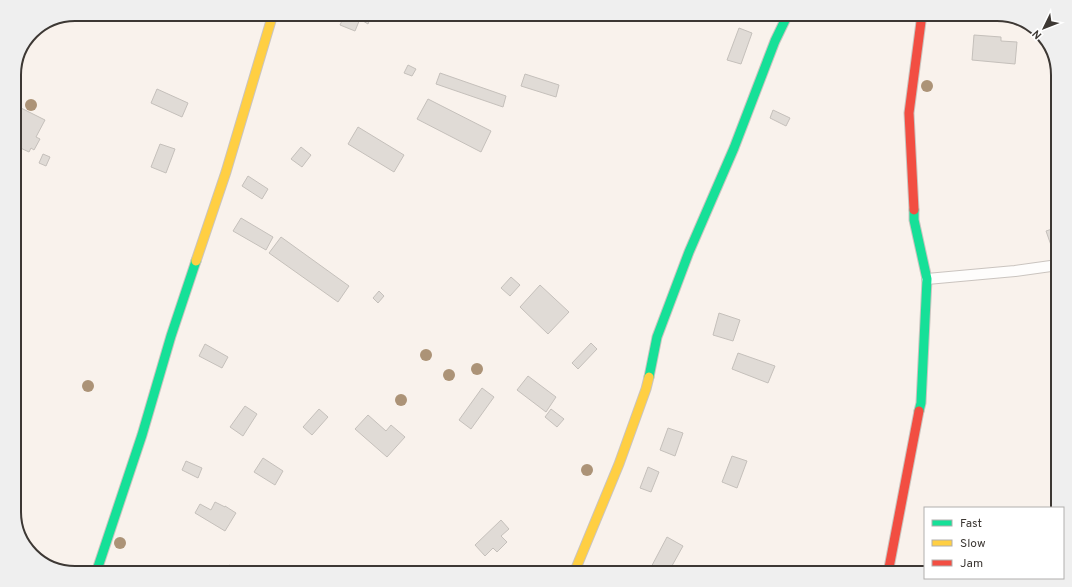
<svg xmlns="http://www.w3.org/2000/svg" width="1072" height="587" font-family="Overpass,sans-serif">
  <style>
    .building { fill: #e0dbd6; stroke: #c5c0bb }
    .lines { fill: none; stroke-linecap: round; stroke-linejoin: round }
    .lane-casing { stroke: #cac4bf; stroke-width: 12 }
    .fast-casing { stroke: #cac4bf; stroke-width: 11 }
    .slow-casing { stroke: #cac4bf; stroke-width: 11 }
    .jam-casing { stroke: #cac4bf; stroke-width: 11 }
    .lane { stroke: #fefdfc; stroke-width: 10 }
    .fast { stroke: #16e098; stroke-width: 9 }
    .slow { stroke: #ffcf43; stroke-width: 9 }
    .jam { stroke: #f24e42; stroke-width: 9 }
    .tree { fill: #ac9377 }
    .rim { fill: none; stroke: #3d3834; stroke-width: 2 }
  </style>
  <rect width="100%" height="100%" fill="#f9f2ec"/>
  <path class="building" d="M 345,14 L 362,14 L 355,31 L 340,25 Z
    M 366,14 L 372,14 L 368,24 L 363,21 Z
    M 739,28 L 752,33 L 741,64 L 727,60 Z
    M 974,35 L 1001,37 L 1001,41 L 1017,42 L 1015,64 L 972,60 Z
    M 408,65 L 416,69 L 412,76 L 404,73 Z
    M 440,73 L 506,96 L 503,107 L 436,84 Z
    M 525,74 L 559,85 L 556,97 L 521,86 Z
    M 157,89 L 188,103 L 182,117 L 151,103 Z
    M 428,99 L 491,131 L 481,152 L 417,119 Z
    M 17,106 L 45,120 L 36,137 L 40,139 L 34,150 L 31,148 L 29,152 L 14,145 L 14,126 L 18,119 L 14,117 L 14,112 Z
    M 773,110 L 790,118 L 786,126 L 770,118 Z
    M 358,127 L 404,155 L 394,172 L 348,144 Z
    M 160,144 L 175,149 L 166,173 L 151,167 Z
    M 301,147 L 311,155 L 302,167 L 291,159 Z
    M 43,154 L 50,157 L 46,166 L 39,163 Z
    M 248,176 L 268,189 L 262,199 L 242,186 Z
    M 241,218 L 273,237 L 266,250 L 233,231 Z
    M 1058,227 L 1058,246 L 1052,248 L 1046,231 Z
    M 281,237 L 349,286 L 338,302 L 269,253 Z
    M 511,277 L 520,285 L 510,296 L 501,288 Z
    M 540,285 L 569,312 L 548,334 L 520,307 Z
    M 379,291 L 384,296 L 378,303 L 373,298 Z
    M 719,313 L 740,320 L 733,341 L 713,335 Z
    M 591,343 L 597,349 L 578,369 L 572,363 Z
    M 205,344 L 228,357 L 222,368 L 199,356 Z
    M 738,353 L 775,366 L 768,383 L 732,369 Z
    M 528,376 L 556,397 L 546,412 L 517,390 Z
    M 482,388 L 494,397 L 471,429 L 459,420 Z
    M 245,406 L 257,414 L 243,436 L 230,427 Z
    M 319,409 L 328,417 L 312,435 L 303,427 Z
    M 551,409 L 564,419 L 557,427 L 545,417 Z
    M 368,415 L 386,431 L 391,425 L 405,437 L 387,457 L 355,429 Z
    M 668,428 L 683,433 L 675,456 L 660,450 Z
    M 732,456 L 747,461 L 737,488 L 722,482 Z
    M 263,458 L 283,471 L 275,485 L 254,472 Z
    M 186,461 L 202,468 L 198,478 L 182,470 Z
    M 648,467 L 659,472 L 651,492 L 640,488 Z
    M 215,502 L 225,507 L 225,506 L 236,513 L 225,531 L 195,513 L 200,504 L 211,510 Z
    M 501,520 L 509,529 L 501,536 L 507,542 L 497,552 L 493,548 L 485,556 L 475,545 Z
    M 667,537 L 683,546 L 668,573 L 648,573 Z
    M 229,565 L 238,570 L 237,573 L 224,573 Z"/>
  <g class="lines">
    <g class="lane-casing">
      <path id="lane" d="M 927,279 L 1015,271 L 1058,265"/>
    </g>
    <g class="fast-casing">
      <path id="fast" d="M 914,210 L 914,220 L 927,279 L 921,403 L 919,411
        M 649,377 L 657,337 L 689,252 L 734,148 L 775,41 L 788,14
        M 96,573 L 142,435 L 171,336 L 196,261"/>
    </g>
    <g class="slow-casing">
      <path id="slow" d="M 196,261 L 226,172 L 273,14
        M 574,573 L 619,464 L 646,389 L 649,377"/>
    </g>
    <g class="jam-casing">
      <path id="jam" d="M 914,210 L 909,113 L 922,14
        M 888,573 L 919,411"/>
    </g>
    <use href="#lane" class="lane"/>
    <use href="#fast" class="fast"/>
    <use href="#slow" class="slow"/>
    <use href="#jam" class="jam"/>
  </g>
  <g class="tree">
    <circle cx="927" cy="86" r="6"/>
    <circle cx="31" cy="105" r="6"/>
    <circle cx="426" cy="355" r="6"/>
    <circle cx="477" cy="369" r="6"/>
    <circle cx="449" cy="375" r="6"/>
    <circle cx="88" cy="386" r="6"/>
    <circle cx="401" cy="400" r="6"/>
    <circle cx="587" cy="470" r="6"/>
    <circle cx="120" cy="543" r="6"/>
  </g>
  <path d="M0 0H1072V587H0ZM75 21H997A54 54 0 0 1 1051 75V512A54 54 0 0 1 997 566H75A54 54 0 0 1 21 512V75A54 54 0 0 1 75 21Z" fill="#efefef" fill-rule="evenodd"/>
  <path class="rim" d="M75 21H997A54 54 0 0 1 1051 75V512A54 54 0 0 1 997 566H75A54 54 0 0 1 21 512V75A54 54 0 0 1 75 21Z"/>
  <rect x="924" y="507" width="140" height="72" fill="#ffffff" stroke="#b1afae"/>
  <rect x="932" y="520" width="20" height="6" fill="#16e098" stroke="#b1afae"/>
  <text x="960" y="527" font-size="12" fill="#3d3834">Fast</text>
  <rect x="932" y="540" width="20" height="6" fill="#ffcf43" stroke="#b1afae"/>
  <text x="960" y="547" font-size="12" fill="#3d3834">Slow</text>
  <rect x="932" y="560" width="20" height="6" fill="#f24e42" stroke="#b1afae"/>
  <text x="960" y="567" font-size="12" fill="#3d3834">Jam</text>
  <g transform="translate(1044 28) rotate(227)" stroke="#ffffff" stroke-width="3" paint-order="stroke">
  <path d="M0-3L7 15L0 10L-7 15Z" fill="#3d3834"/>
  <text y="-6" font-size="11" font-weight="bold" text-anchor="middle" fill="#3d3834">N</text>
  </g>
</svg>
